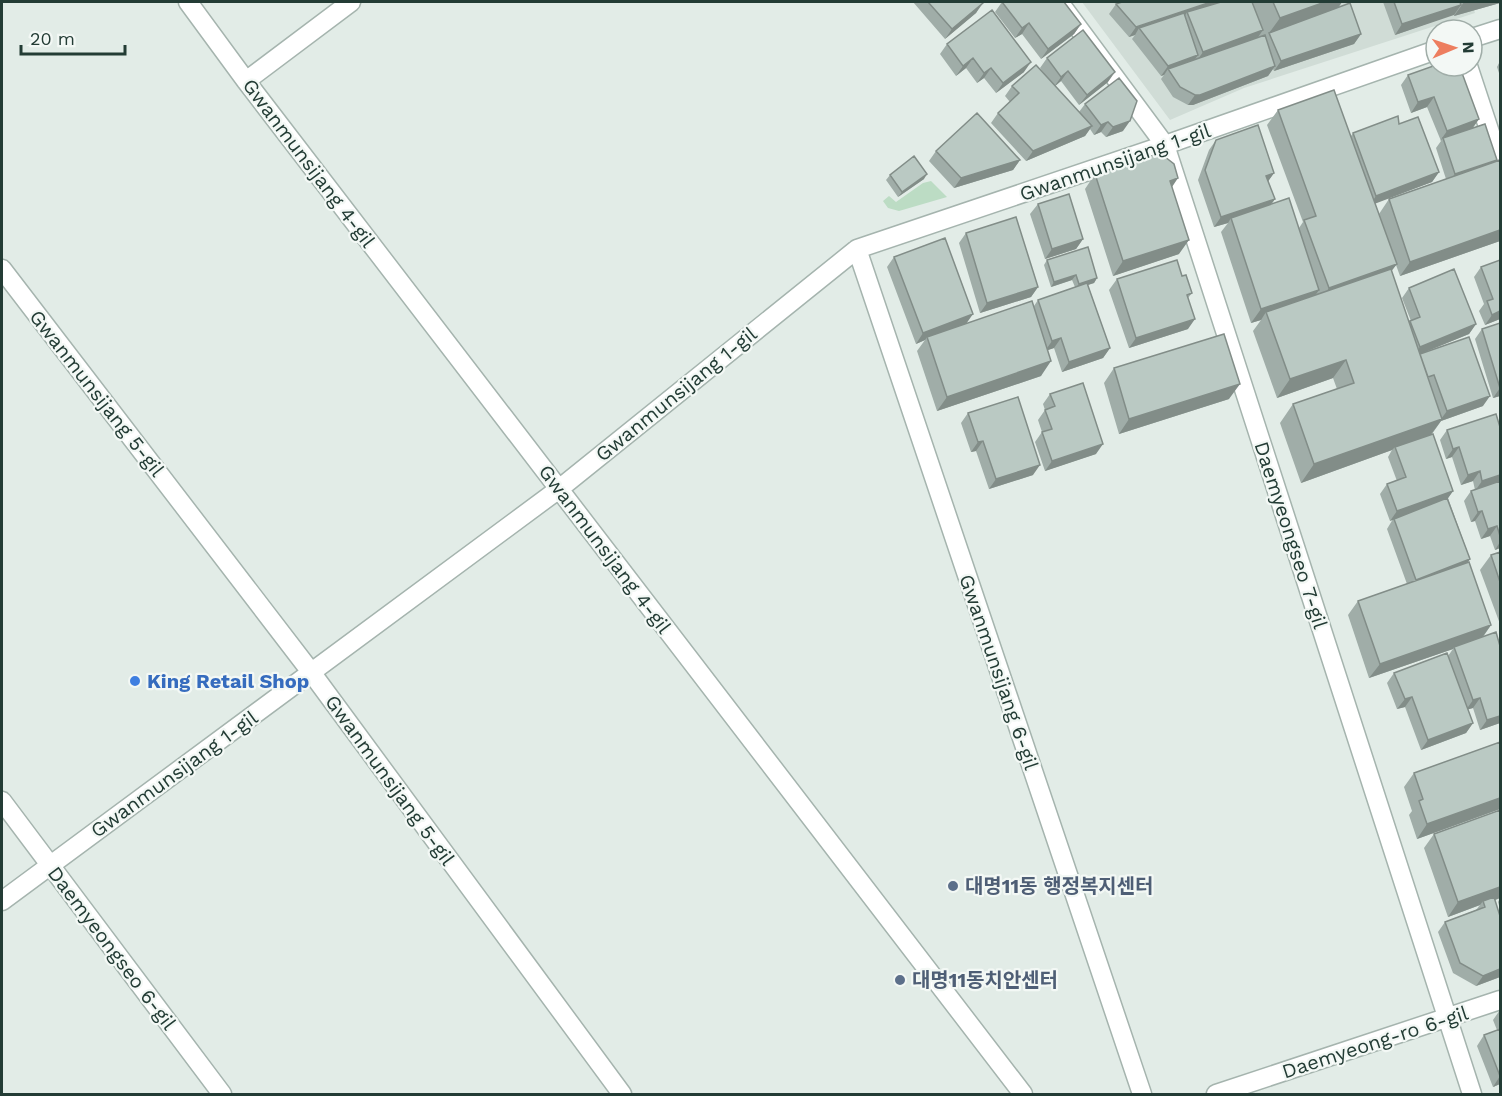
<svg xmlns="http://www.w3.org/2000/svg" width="1502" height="1096" font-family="'Work Sans','Noto Sans KR',sans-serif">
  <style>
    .built { fill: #d0dcd6 }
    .green { fill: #bcdcc4 }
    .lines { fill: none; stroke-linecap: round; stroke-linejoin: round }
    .minor-casing { stroke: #a5b4ae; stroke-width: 21 }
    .minor { stroke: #fff; stroke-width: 18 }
    .wall { fill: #a0ada8 }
    .shaded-wall { fill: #828d88 }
    .building { fill: #bac9c3; stroke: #828d88; stroke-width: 1.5 }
    .shop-dot { fill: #3f7fe0; stroke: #f3f8f5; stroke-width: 2 }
    .service-dot { fill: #5c6f8a; stroke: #f3f8f5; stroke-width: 2 }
    .labels { text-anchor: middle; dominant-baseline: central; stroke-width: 4.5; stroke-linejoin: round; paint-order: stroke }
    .street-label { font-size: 20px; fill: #233c35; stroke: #f3f8f5 }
    .shop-label { font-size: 20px; font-weight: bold; fill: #366cbe; stroke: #f3f8f5; text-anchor: start }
    .service-label { font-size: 20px; font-weight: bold; fill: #4e5e75; stroke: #f3f8f5; text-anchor: start }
  </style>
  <rect width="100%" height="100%" fill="#e2ece7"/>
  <path class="built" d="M 1082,2 L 1471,2 L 1475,13 L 1244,88 L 1170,120 Z"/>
  <path class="green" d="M 931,181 L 947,197 L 899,211 L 888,208 L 883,201 L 889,196 L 896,202 L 923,183 Z"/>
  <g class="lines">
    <g class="minor-casing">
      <path id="minor" d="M 188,2 L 246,81 L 1023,1094
        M 1059,2 L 1165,145 L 1472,1094
        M 1472,38 L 1500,29
        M 1468,66 L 1500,163
        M 246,81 L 351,2
        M 857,249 L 1142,1094
        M 2,269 L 311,672 L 622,1094
        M 2,801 L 222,1094
        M 2,901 L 559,489 L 857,249 L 1165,145 L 1436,50
        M 1216,1094 L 1500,1000"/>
    </g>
    <use href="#minor" class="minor"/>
  </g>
  <path class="wall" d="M 913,2 L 982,2 L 976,13 L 945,39 Z
    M 1002,2 L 1081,24 L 1074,34 L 1041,59 L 1022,34 L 1015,38 L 995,12 Z
    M 1122,2 L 1342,2 L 1338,8 L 1361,34 L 1354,44 L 1274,71 L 1273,69 L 1268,76 L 1193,105 L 1188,105 L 1173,97 L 1161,79 L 1164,75 L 1161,76 L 1132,39 L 1135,35 L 1129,37 L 1109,14 L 1116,4 Z
    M 1383,2 L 1500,2 L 1500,3 L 1454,16 L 1454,14 L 1395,35 Z
    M 947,44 L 1024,72 L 996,93 L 984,78 L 977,83 L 966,68 L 956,76 L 940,54 Z
    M 1047,58 L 1108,82 L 1079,105 L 1061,81 L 1055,86 L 1079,112 L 1085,104 L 1123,131 L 1106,137 L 1101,132 L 1094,135 L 1090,129 L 1085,136 L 1026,161 L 991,123 L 998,113 L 1010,102 L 1005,96 L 1012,86 L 1045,75 L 1040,68 Z
    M 1500,61 L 1500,76 L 1497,67 Z
    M 1408,75 L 1479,119 L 1473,127 L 1495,161 L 1500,159 L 1500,241 L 1400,276 L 1396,265 L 1391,271 L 1409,322 L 1411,321 L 1402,298 L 1409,288 L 1476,324 L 1469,334 L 1420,354 L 1483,406 L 1441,421 L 1432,434 L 1453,491 L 1448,498 L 1470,559 L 1468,562 L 1491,625 L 1483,637 L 1500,646 L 1500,723 L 1480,730 L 1473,708 L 1468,709 L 1473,723 L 1466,733 L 1421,750 L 1405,707 L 1397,709 L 1387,683 L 1394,673 L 1448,656 L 1453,649 L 1369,678 L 1348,615 L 1358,601 L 1407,584 L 1387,529 L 1393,519 L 1390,521 L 1380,494 L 1387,484 L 1397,481 L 1388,457 L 1392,450 L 1301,483 L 1280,423 L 1293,404 L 1337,389 L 1333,378 L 1277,398 L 1253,331 L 1261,320 L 1251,323 L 1221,232 L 1228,223 L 1214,227 L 1198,180 L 1209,150 L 1216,140 L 1274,173 L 1268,181 L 1275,199 L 1271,205 L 1299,228 L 1303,222 L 1267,125 L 1278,110 L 1351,136 L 1353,133 L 1399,124 L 1439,172 L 1432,182 L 1375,203 L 1379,214 L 1389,199 L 1446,179 L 1436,148 L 1441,141 L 1427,107 L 1411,113 L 1401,85 Z
    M 936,151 L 1020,160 L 1013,170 L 954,188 L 929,161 Z
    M 1095,174 L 1172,187 L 1179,254 L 1113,276 L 1085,189 Z
    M 890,175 L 924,179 L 898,197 L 886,180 Z
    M 1038,204 L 1083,239 L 1076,249 L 1045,259 L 1030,214 Z
    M 966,233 L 1038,287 L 1031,297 L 980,313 L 959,243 Z
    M 894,257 L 967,324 L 1034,306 L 1038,300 L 1075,287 L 1072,280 L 1051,287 L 1044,265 L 1047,260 L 1097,278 L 1094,283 L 1088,285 L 1110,348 L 1103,358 L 1062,372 L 1054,348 L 1048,350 L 1041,376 L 937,411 L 917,351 L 925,340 L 916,344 L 887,267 Z
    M 1481,267 L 1500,319 L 1485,325 L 1479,311 L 1484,304 L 1474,277 Z
    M 1182,276 L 1192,293 L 1188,298 L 1188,329 L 1129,348 L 1109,290 L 1117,279 Z
    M 1500,323 L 1500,396 L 1493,398 L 1475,339 L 1482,329 Z
    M 1114,368 L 1229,399 L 1119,434 L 1104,383 Z
    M 1050,394 L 1096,454 L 1045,471 L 1035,442 L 1042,432 L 1038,420 L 1045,410 L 1043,404 Z
    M 968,413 L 1033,475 L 989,489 L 976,451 L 971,452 L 961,423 Z
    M 1500,427 L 1500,548 L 1495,550 L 1490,536 L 1481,539 L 1475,521 L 1471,522 L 1464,501 L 1471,491 L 1475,490 L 1473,481 L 1461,485 L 1452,457 L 1446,459 L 1440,440 L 1447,430 Z
    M 1500,552 L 1500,624 L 1480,570 L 1491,555 Z
    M 1500,742 L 1500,809 L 1417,839 L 1409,815 L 1412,811 L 1404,787 L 1414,773 Z
    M 1434,834 L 1500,898 L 1495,900 L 1500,916 L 1500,977 L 1476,986 L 1453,973 L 1438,932 L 1445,922 L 1476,910 L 1480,905 L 1448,917 L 1424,848 Z
    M 1500,898 L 1500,909 L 1498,902 Z
    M 1500,1010 L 1500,1084 L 1493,1087 L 1477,1046 L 1484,1035 L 1497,1030 L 1493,1020 Z"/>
  <path class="shaded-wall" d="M 1211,2 L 1234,2 L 1187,12 L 1183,19 L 1139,28 L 1135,35 L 1129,37 L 1136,27 Z
    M 1325,2 L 1342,2 L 1331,18 L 1269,33 L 1280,18 Z
    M 1464,2 L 1500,2 L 1500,3 L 1454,16 Z
    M 983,3 L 976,13 L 945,39 L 952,29 Z
    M 1461,5 L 1454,15 L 1395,35 L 1402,24 Z
    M 1029,23 L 1022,34 L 1015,38 L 1022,28 Z
    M 1081,24 L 1074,34 L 1041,59 L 1048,49 Z
    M 1263,30 L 1256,40 L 1196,62 L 1203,52 Z
    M 1361,34 L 1354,44 L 1274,71 L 1281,61 Z
    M 1198,55 L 1191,65 L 1168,69 L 1164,75 L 1161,76 L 1168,66 Z
    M 973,58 L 966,68 L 956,76 L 963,66 Z
    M 1031,62 L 1024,72 L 996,93 L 1003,83 Z
    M 1275,66 L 1268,76 L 1193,105 L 1188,105 L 1195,95 Z
    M 991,68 L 984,78 L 977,83 L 984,73 Z
    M 1068,71 L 1061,81 L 1054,87 L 1061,77 Z
    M 1115,72 L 1108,82 L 1079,105 L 1087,95 Z
    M 1434,97 L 1427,107 L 1411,113 L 1418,102 Z
    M 1479,119 L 1472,129 L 1443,138 L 1440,141 L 1447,131 Z
    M 1130,121 L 1123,131 L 1106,137 L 1113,127 Z
    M 1108,122 L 1101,132 L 1094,135 L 1101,125 Z
    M 1092,126 L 1085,136 L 1026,161 L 1033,151 Z
    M 1020,160 L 1013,170 L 954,188 L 961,178 Z
    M 1497,160 L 1490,170 L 1447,184 L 1455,174 Z
    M 1439,172 L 1432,182 L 1369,206 L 1376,196 Z
    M 1274,173 L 1267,183 L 1266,176 Z
    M 927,174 L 924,179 L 898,197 L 902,192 Z
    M 1178,178 L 1168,193 L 1170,181 Z
    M 1275,199 L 1267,209 L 1231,218 L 1228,223 L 1214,227 L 1221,217 Z
    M 1500,230 L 1500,241 L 1400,276 L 1410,262 Z
    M 1083,239 L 1076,249 L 1045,259 L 1052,249 Z
    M 1189,240 L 1179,254 L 1113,276 L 1123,261 Z
    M 1397,264 L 1386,278 L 1318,303 L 1329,288 Z
    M 1076,275 L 1072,280 L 1051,287 L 1054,282 Z
    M 1097,278 L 1094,283 L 1075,289 L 1079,284 Z
    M 1038,287 L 1031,297 L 980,313 L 987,303 Z
    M 1319,290 L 1309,304 L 1266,312 L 1261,320 L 1251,323 L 1261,309 Z
    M 1500,311 L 1500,319 L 1485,325 L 1492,315 Z
    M 973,314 L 966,324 L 927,337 L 925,340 L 916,344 L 923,333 Z
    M 1195,319 L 1188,329 L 1129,348 L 1136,338 Z
    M 1476,324 L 1469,334 L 1413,357 L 1420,347 Z
    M 1061,338 L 1054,348 L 1045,351 L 1052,341 Z
    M 1110,348 L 1103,358 L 1062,372 L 1069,362 Z
    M 1346,360 L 1333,378 L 1277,398 L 1290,379 Z
    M 1051,361 L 1041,376 L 937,411 L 947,397 Z
    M 1240,384 L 1229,399 L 1119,434 L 1129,419 Z
    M 1500,388 L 1500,396 L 1493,398 Z
    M 1490,396 L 1483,406 L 1441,421 L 1429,437 L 1395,447 L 1392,450 L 1301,483 L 1314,464 L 1441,419 L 1447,411 Z
    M 983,441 L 976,451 L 971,452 L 978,442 Z
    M 1103,444 L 1096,454 L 1045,471 L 1052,461 Z
    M 1459,447 L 1452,457 L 1446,459 L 1453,449 Z
    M 1040,465 L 1033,475 L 989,489 L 996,479 Z
    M 1480,471 L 1473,481 L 1461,485 L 1468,475 Z
    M 1500,475 L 1500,483 L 1475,491 L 1482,481 Z
    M 1453,491 L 1446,501 L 1390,521 L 1397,511 Z
    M 1482,511 L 1475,521 L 1471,522 L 1478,512 Z
    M 1497,526 L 1490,536 L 1481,539 L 1488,529 Z
    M 1500,542 L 1500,548 L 1495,550 Z
    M 1470,559 L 1463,569 L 1416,580 Z
    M 1491,625 L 1481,639 L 1454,647 L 1453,649 L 1369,678 L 1380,664 Z
    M 1412,697 L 1405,707 L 1397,709 L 1405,699 Z
    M 1480,698 L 1473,708 L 1466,710 L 1473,700 Z
    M 1500,716 L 1500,723 L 1480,730 L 1487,720 Z
    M 1473,723 L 1466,733 L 1421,750 L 1428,740 Z
    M 1500,798 L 1500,809 L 1417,839 L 1427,824 Z
    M 1500,887 L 1500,898 L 1484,904 L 1483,901 L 1480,905 L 1448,917 L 1458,902 Z
    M 1500,969 L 1500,977 L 1476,986 L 1483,976 Z
    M 1500,1076 L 1500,1084 L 1493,1087 Z"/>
  <path class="building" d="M 928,2 L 982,2 L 983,3 L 952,29 Z
    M 1002,2 L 1064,2 L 1081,24 L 1048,49 L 1029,23 L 1022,28 Z
    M 1122,2 L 1211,2 L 1136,27 L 1116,4 Z
    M 1221,2 L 1252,2 L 1263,30 L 1203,52 L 1187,12 Z
    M 1273,2 L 1325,2 L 1280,18 Z
    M 1394,2 L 1460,2 L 1461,5 L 1402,24 Z
    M 1350,3 L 1361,34 L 1281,61 L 1269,33 Z
    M 992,10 L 1031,62 L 1003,83 L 991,68 L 984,73 L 973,58 L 963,66 L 947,44 Z
    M 1184,13 L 1198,55 L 1168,66 L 1139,28 Z
    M 1083,30 L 1115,72 L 1087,95 L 1068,71 L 1061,77 L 1047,58 Z
    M 1265,35 L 1275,66 L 1200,95 L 1195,95 L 1180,87 L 1168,69 Z
    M 1036,65 L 1092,126 L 1033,151 L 998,113 L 1019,93 L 1012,86 Z
    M 1436,65 L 1436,66 L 1451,66 L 1462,73 L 1479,119 L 1447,131 L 1434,97 L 1418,102 L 1408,75 Z
    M 1119,78 L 1137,101 L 1130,121 L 1113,127 L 1108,122 L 1101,125 L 1085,104 Z
    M 1334,90 L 1397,264 L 1329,288 L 1304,220 L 1316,216 L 1278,110 Z
    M 977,113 L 1020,160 L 961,178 L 936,151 Z
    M 1398,116 L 1399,124 L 1418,117 L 1439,172 L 1376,196 L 1353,133 Z
    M 1485,124 L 1497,160 L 1455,174 L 1443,138 Z
    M 1258,125 L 1274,173 L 1266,176 L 1275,199 L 1221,217 L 1205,170 L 1216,140 Z
    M 1160,153 L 1174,164 L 1178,178 L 1170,181 L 1189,240 L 1123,261 L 1095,174 Z
    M 914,156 L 927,174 L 902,192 L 890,175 Z
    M 1500,160 L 1500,230 L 1410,262 L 1389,199 Z
    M 1069,194 L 1083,239 L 1052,249 L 1038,204 Z
    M 1289,198 L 1319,290 L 1261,309 L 1231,218 Z
    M 1016,217 L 1038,287 L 987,303 L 966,233 Z
    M 945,238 L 973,314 L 923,333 L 894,257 Z
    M 1088,247 L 1097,278 L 1079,284 L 1076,275 L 1054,282 L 1047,260 Z
    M 1177,260 L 1182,276 L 1186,275 L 1192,293 L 1187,295 L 1195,319 L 1136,338 L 1117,279 Z
    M 1500,260 L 1500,311 L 1492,315 L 1487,301 L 1493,299 L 1481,267 Z
    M 1391,269 L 1442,419 L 1314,464 L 1293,404 L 1354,383 L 1346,360 L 1290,379 L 1266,312 Z
    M 1454,269 L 1476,324 L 1420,347 L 1410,321 L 1420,317 L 1409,288 Z
    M 1087,283 L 1110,348 L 1069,362 L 1061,338 L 1052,341 L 1038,300 Z
    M 1032,301 L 1051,361 L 947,397 L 927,337 Z
    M 1500,323 L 1500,388 L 1482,329 Z
    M 1224,334 L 1240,384 L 1129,419 L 1114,368 Z
    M 1469,337 L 1490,396 L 1447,411 L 1434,375 L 1428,377 L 1420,354 Z
    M 1083,383 L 1103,444 L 1052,461 L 1042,432 L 1052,429 L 1045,410 L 1055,406 L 1050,394 Z
    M 1018,397 L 1040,465 L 996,479 L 983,441 L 978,442 L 968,413 Z
    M 1496,414 L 1500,427 L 1500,475 L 1482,481 L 1480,471 L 1468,475 L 1459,447 L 1453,449 L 1447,430 Z
    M 1433,434 L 1453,491 L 1397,511 L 1387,484 L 1406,477 L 1395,447 Z
    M 1500,481 L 1500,536 L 1497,526 L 1488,529 L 1482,511 L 1478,512 L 1471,491 Z
    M 1447,498 L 1470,559 L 1416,580 L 1394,519 Z
    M 1500,552 L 1500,582 L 1491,555 Z
    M 1469,562 L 1491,625 L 1380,664 L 1358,601 Z
    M 1496,632 L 1500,646 L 1500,716 L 1487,720 L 1480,698 L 1473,700 L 1454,647 Z
    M 1447,653 L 1473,723 L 1428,740 L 1412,697 L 1405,699 L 1394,673 Z
    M 1500,742 L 1500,798 L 1427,824 L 1419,801 L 1423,799 L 1414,773 Z
    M 1500,810 L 1500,887 L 1458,902 L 1434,834 Z
    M 1494,897 L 1500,916 L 1500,969 L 1483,976 L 1460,963 L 1445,922 L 1485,907 L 1483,901 Z
    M 1500,1029 L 1500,1076 L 1484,1035 Z"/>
  <circle class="shop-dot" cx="135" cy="681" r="6"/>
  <g class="service-dot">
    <circle cx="953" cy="886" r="6"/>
    <circle cx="900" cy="980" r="6"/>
  </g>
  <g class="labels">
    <g class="street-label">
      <text transform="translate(1115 162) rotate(-19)">Gwanmunsijang 1-gil</text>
      <text transform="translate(309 163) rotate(53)">Gwanmunsijang 4-gil</text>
      <text transform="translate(97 393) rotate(52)">Gwanmunsijang 5-gil</text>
      <text transform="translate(676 394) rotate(-39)">Gwanmunsijang 1-gil</text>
      <text transform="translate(1291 535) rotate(72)">Daemyeongseo 7-gil</text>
      <text transform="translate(605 549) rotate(53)">Gwanmunsijang 4-gil</text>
      <text transform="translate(999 672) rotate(71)">Gwanmunsijang 6-gil</text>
      <text transform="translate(174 774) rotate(-36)">Gwanmunsijang 1-gil</text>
      <text transform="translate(390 780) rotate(54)">Gwanmunsijang 5-gil</text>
      <text transform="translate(112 948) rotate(53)">Daemyeongseo 6-gil</text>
      <text transform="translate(1375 1042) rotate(-18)">Daemyeong-ro 6-gil</text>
    </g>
    <g class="shop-label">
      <text x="147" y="681">King Retail Shop</text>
    </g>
    <g class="service-label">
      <text x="965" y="886">대명11동 행정복지센터</text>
      <text x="912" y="980">대명11동치안센터</text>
    </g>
  </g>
  <rect width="1502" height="1096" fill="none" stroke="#233c35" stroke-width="6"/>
  <g transform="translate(1454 48) rotate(88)"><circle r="28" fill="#f3f8f5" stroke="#a0ada8" stroke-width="1.5"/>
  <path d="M0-4.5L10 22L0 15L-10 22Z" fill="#ed7e5f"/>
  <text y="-9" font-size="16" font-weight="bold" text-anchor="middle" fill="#233c35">N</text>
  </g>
  <path d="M21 45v9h104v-9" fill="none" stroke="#233c35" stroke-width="3"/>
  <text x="30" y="45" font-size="18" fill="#233c35" stroke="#f3f8f5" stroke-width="4.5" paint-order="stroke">20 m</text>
</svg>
